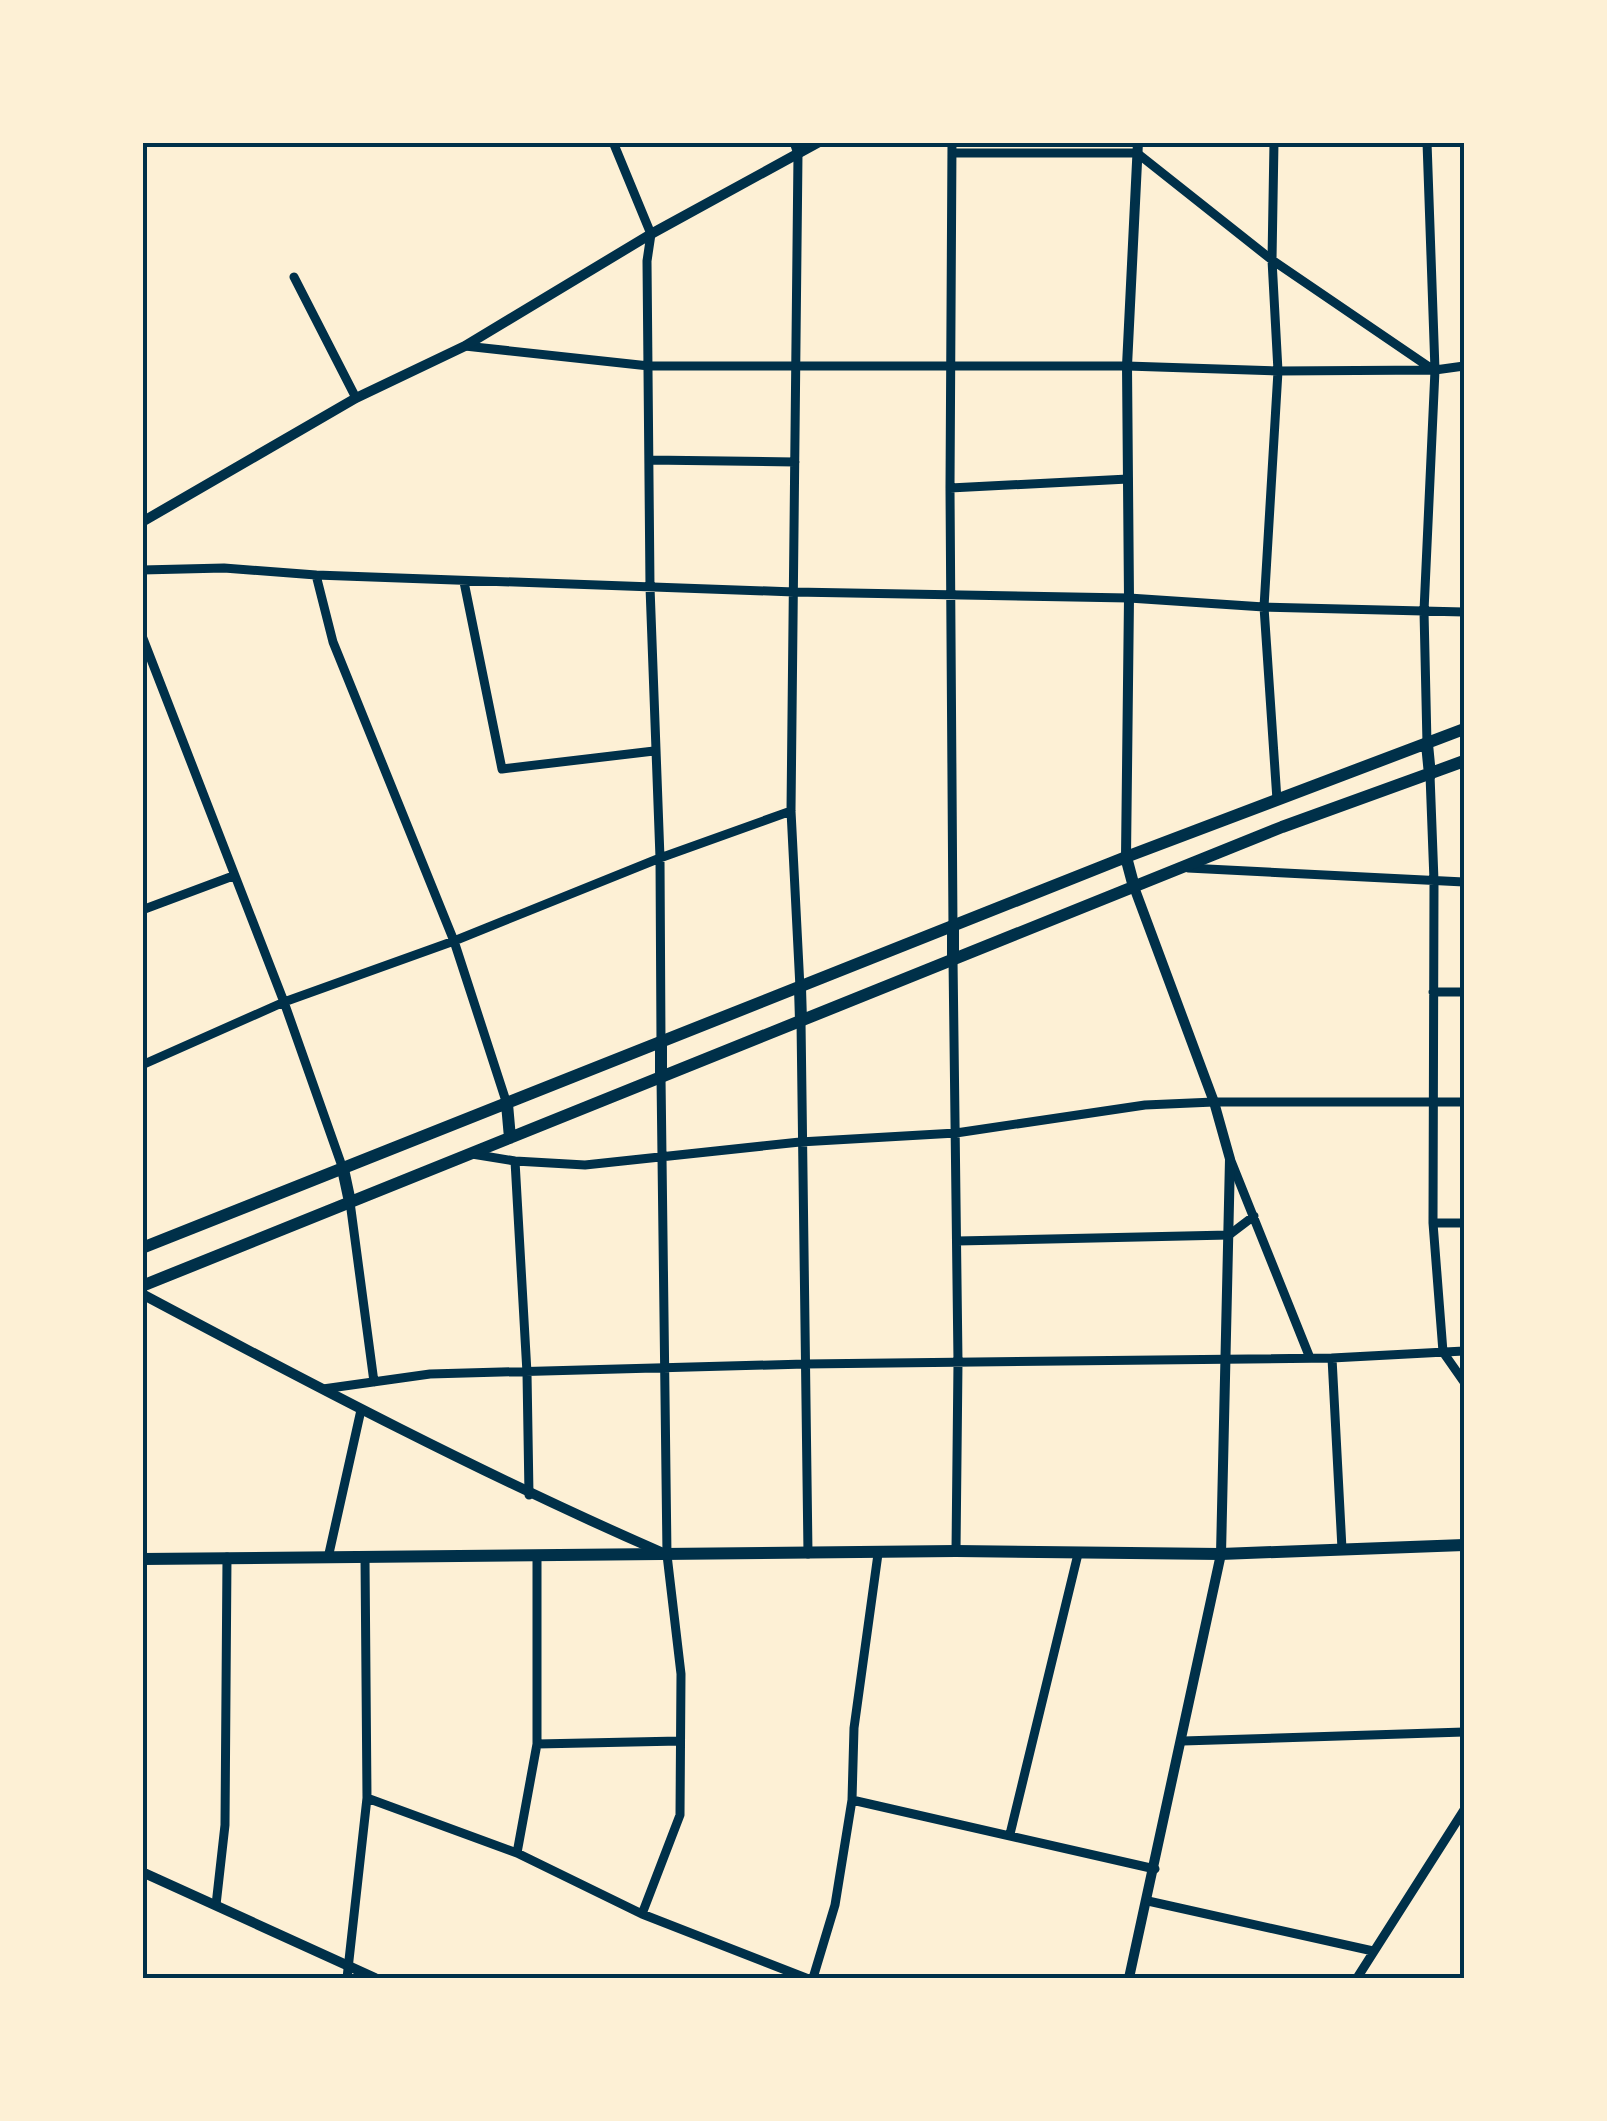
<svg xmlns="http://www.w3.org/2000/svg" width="1607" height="2121" font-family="Raleway,sans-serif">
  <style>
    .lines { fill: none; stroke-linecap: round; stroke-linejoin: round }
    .minor { stroke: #003049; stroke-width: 9 }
    .tertiary { stroke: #003049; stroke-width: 10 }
    .secondary { stroke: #003049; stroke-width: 12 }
    .neatline { fill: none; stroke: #003049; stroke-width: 4 }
  </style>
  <rect width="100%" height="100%" fill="#fdf0d5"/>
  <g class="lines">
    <path class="minor" d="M 613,142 L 651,234 L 647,261 L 650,587 L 660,858 L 661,1043
      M 794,142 L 798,154 L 791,811 L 800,988
      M 1274,142 L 1272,260 L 1278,371 L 1264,607 L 1277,800
      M 1427,142 L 1435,370 L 1424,611 L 1427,744
      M 952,153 L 1137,153 L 1272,260 L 1432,369
      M 294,277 L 356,398
      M 465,346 L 649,366 L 1127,366 L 1278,371 L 1435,370 L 1464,366
      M 649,460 L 795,462
      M 950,488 L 952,142
      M 142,570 L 224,568 L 316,575
      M 464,582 L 502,769 L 654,751
      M 142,636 L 284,1002 L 343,1169
      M 1430,775 L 1434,881 L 1433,1223 L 1443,1352 L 1464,1382
      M 1188,868 L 1464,882
      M 142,910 L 233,876
      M 953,928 L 950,488 L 1128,479
      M 953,959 L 958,1362 L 956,1551
      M 1433,992 L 1464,992
      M 801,1021 L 808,1554
      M 142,1065 L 284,1002 L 454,941 L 660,858 L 791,811
      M 507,1104 L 454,941 L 333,642 L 316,575 L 794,592 L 1129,598 L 1264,607 L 1464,612
      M 472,1154 L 515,1161 L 585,1165 L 800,1142 L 956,1133 L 1145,1105 L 1214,1102 L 1464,1102
      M 515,1161 L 527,1373 L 529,1495
      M 1231,1161 L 1310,1358
      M 350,1202 L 374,1382
      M 1433,1223 L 1464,1223
      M 957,1241 L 1229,1235 L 1254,1216
      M 1332,1358 L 1342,1549
      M 323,1389 L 430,1374 L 805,1364 L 1332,1358 L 1464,1351
      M 328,1558 L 361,1410
      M 1183,1741 L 1464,1732
      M 537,1744 L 680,1741
      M 367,1798 L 517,1853 L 642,1914 L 806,1978
      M 852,1800 L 1155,1869
      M 1010,1834 L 1078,1554
      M 517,1853 L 537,1744 L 537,1556
      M 1148,1901 L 1373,1951
      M 216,1905 L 225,1825 L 227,1557
      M 642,1914 L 680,1815 L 681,1674 L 667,1555 L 661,1077
      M 347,1978 L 367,1798 L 365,1558
      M 813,1978 L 835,1905 L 852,1800 L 854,1728 L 878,1554
      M 1357,1978 L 1464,1810"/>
    <path class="tertiary" d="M 142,522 L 356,398 L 465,346 L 651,234 L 819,142
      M 1126,857 L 1129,598 L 1127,366 L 1138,142
      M 142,1294 C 313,1385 484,1475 661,1552
      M 142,1872 L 375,1978
      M 1129,1978 L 1221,1554 L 1230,1159 L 1214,1102 L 1134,887"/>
    <path class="secondary" d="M 1427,744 L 1430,775
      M 1126,857 L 1134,887
      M 953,928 L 953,959
      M 800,988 L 801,1021
      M 661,1043 L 661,1077
      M 507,1104 L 510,1138
      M 343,1169 L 350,1202
      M 142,1248 L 1126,857 L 1464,729
      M 142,1286 L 1282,827 L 1464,761
      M 142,1559 L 956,1551 L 1221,1554 L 1464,1545"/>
  </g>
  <rect width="1607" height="2121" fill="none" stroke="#fdf0d5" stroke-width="290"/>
  <rect x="145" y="145" width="1317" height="1831" class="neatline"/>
</svg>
